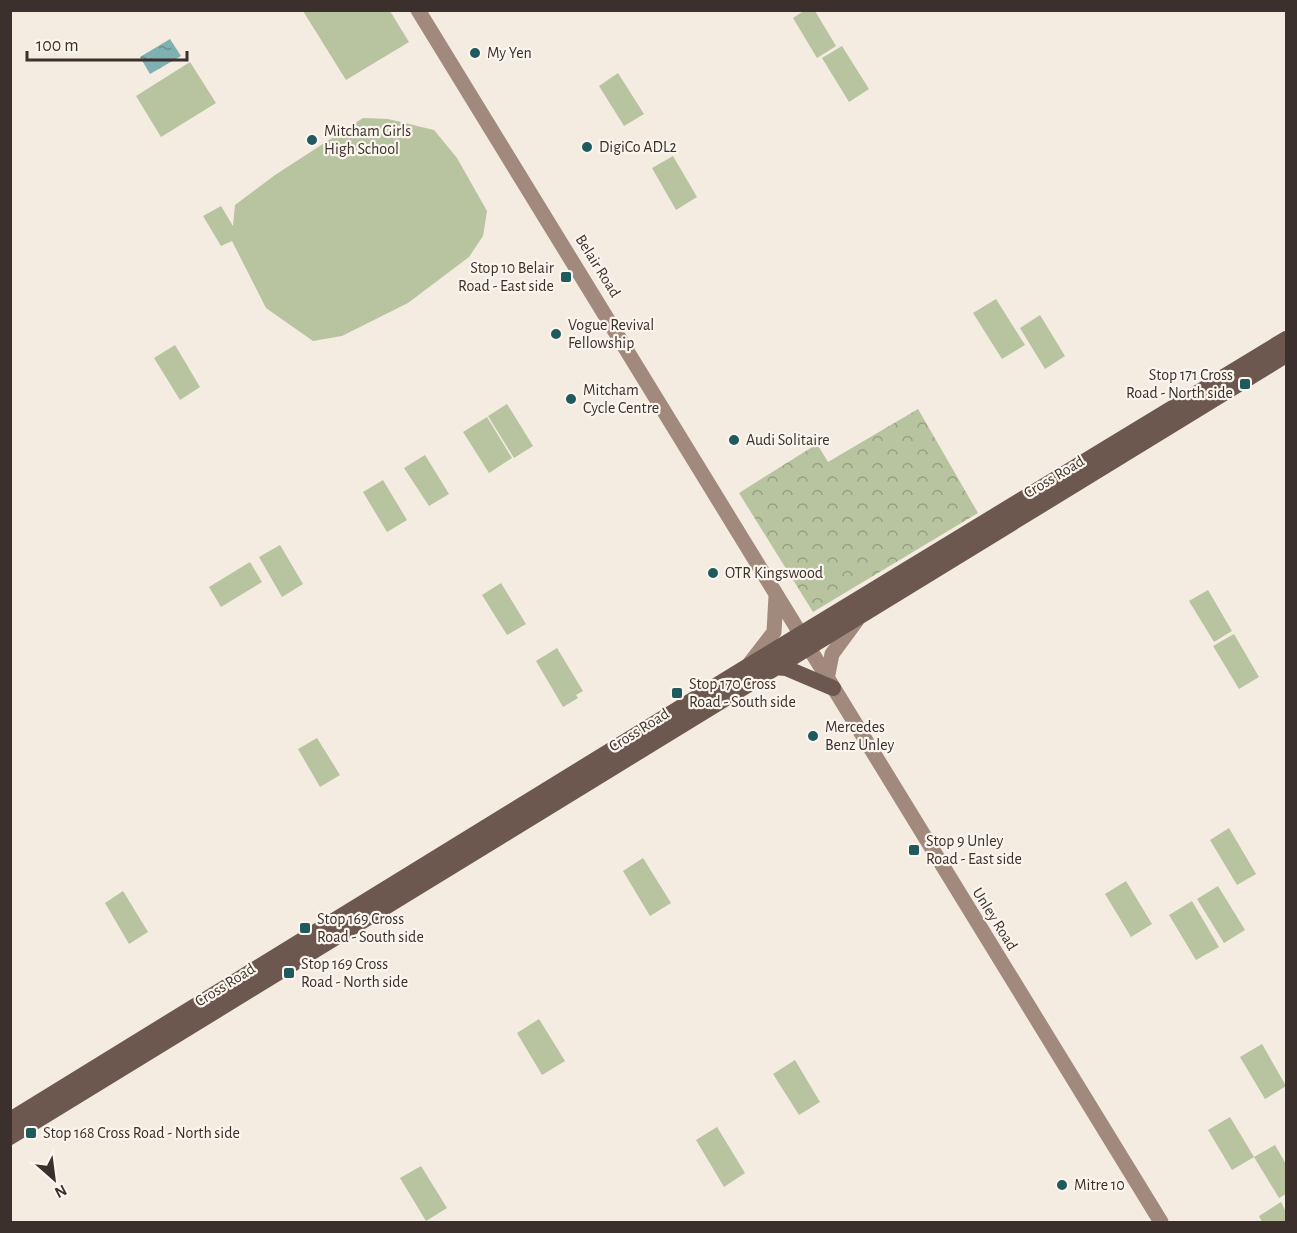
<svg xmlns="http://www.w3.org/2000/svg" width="1297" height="1233" font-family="'Alegreya Sans',sans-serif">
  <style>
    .grass { fill: #b8c4a0 }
    .park { fill: url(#park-crowns) }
    .water { fill: url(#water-ripples) }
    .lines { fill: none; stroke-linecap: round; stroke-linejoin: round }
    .secondary { stroke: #a18a7d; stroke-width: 15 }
    .trunk { stroke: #6c584f; stroke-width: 16 }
    .poi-dot { fill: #1f5a5e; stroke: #fbf5ee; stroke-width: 2 }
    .labels { text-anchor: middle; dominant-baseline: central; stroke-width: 4.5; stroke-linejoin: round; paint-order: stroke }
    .poi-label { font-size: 16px; fill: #3b302b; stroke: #fbf5ee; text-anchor: start }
    .street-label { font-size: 16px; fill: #3b302b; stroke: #fbf5ee }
  </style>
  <defs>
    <pattern id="park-crowns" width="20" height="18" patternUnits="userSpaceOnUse" patternTransform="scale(1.5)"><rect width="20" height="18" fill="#b8c4a0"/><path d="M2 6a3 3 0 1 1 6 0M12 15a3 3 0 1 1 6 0" fill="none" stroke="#97a083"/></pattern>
    <pattern id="water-ripples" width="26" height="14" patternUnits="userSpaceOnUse" patternTransform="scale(1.5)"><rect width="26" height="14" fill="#7fb0b2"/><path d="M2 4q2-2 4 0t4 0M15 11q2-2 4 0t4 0" fill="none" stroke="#699091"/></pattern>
  </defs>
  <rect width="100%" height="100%" fill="#f4ebe1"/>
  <path class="grass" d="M 805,10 L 815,11 L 836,46 L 817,58 L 793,18 Z
    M 303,11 L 390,11 L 409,42 L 346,80 Z
    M 842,46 L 869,89 L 849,102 L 822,58 Z
    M 190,62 L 216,103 L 161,137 L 136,96 Z
    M 618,73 L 644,114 L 624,126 L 599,86 Z
    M 363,118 L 388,119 L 434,130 L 457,158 L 487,211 L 483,236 L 469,257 L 408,303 L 342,336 L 313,341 L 266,308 L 232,241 L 221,246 L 203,216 L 221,206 L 233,226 L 235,205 L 275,175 Z
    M 673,156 L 697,197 L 676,210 L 652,168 Z
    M 996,299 L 1025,345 L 1002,359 L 973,313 Z
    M 1040,315 L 1065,356 L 1045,369 L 1020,328 Z
    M 175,345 L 200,387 L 180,400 L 154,358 Z
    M 507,404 L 533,446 L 514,458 L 488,416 Z
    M 487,417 L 512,458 L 489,473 L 463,432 Z
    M 425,455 L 449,494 L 429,506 L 404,468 Z
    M 383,480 L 407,520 L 387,532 L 363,492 Z
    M 280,545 L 303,584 L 282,597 L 259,557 Z
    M 250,562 L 262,582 L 221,607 L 209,587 Z
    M 501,583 L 526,624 L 507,635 L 482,595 Z
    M 1208,590 L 1232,631 L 1214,642 L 1189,601 Z
    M 1234,634 L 1259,677 L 1239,689 L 1213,646 Z
    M 557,648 L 583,691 L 576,695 L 578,698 L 563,707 L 536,661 Z
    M 317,738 L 340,775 L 320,787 L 298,749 Z
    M 1229,828 L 1256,874 L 1237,885 L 1210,840 Z
    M 643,858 L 671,903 L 650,916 L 623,871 Z
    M 1126,881 L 1152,924 L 1131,937 L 1105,894 Z
    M 1218,886 L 1245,930 L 1224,943 L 1197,899 Z
    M 123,891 L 148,932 L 129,944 L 105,903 Z
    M 1192,901 L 1219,947 L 1196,960 L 1169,915 Z
    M 539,1019 L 565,1061 L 542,1075 L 517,1033 Z
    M 1262,1044 L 1286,1086 L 1265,1099 L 1240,1057 Z
    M 795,1060 L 820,1102 L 799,1115 L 773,1074 Z
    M 1230,1117 L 1254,1157 L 1275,1145 L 1286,1164 L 1286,1194 L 1279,1198 L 1254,1157 L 1232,1170 L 1208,1130 Z
    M 717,1127 L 745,1173 L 724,1187 L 696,1140 Z
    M 421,1166 L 447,1208 L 426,1221 L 400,1178 Z
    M 1281,1202 L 1286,1212 L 1286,1222 L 1262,1222 L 1259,1216 Z"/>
  <path class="park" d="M 918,409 L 978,513 L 813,612 L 739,493 L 817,444 L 828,462 Z"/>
  <path class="water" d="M 170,39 L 181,56 L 150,74 L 140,57 Z"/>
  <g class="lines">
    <path class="secondary" d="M 418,10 L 1161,1222
      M 750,663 L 774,632 L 776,596
      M 827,679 L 832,654 L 857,620"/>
    <path class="trunk" d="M 774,667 L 786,668 L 833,688
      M 10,1120 L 748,666 L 1286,339
      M 10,1137 L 1286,355"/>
  </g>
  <g class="poi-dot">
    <circle cx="475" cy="53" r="6"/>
    <circle cx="312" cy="140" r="6"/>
    <circle cx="587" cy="147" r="6"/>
    <rect x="560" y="271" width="12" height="12" rx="3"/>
    <circle cx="556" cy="334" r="6"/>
    <rect x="1239" y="378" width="12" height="12" rx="3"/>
    <circle cx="571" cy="399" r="6"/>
    <circle cx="734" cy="440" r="6"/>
    <circle cx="713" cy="573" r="6"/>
    <rect x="671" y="687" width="12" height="12" rx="3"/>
    <circle cx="813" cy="736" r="6"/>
    <rect x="908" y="844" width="12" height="12" rx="3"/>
    <rect x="299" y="922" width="12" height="12" rx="3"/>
    <rect x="283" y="967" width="12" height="12" rx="3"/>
    <rect x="25" y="1127" width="12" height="12" rx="3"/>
    <circle cx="1062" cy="1185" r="6"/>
  </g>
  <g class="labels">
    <g class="poi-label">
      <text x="487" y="53">My Yen</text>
      <text x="324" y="131">Mitcham Girls<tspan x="324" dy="18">High School</tspan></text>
      <text x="599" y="147">DigiCo ADL2</text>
      <text x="554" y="268" text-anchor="end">Stop 10 Belair<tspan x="554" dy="18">Road - East side</tspan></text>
      <text x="568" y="325">Vogue Revival<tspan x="568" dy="18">Fellowship</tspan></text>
      <text x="1233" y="375" text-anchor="end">Stop 171 Cross<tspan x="1233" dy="18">Road - North side</tspan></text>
      <text x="583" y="390">Mitcham<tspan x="583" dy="18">Cycle Centre</tspan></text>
      <text x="746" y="440">Audi Solitaire</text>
      <text x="725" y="573">OTR Kingswood</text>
      <text x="689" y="684">Stop 170 Cross<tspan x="689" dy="18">Road - South side</tspan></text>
      <text x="825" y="727">Mercedes<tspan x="825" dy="18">Benz Unley</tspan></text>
      <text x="926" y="841">Stop 9 Unley<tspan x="926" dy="18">Road - East side</tspan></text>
      <text x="317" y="919">Stop 169 Cross<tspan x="317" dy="18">Road - South side</tspan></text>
      <text x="301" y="964">Stop 169 Cross<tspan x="301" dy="18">Road - North side</tspan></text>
      <text x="43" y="1133">Stop 168 Cross Road - North side</text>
      <text x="1074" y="1185">Mitre 10</text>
    </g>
    <g class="street-label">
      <text transform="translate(598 266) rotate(58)">Belair Road</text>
      <text transform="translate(1054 477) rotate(-31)">Cross Road</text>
      <text transform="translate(639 730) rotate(-32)">Cross Road</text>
      <text transform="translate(995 919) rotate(58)">Unley Road</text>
      <text transform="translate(225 985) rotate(-32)">Cross Road</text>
    </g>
  </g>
  <rect width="1297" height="1233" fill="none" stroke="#3b302b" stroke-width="24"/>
  <g transform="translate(54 1179) rotate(152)" stroke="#fbf5ee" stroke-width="4.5" paint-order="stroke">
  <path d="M0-4.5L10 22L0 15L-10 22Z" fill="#3b302b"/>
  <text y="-9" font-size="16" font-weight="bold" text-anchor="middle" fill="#3b302b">N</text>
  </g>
  <path d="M27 51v9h160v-9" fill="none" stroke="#3b302b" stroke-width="3"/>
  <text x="36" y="51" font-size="18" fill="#3b302b" stroke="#fbf5ee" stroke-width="4.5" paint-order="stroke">100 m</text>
</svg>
